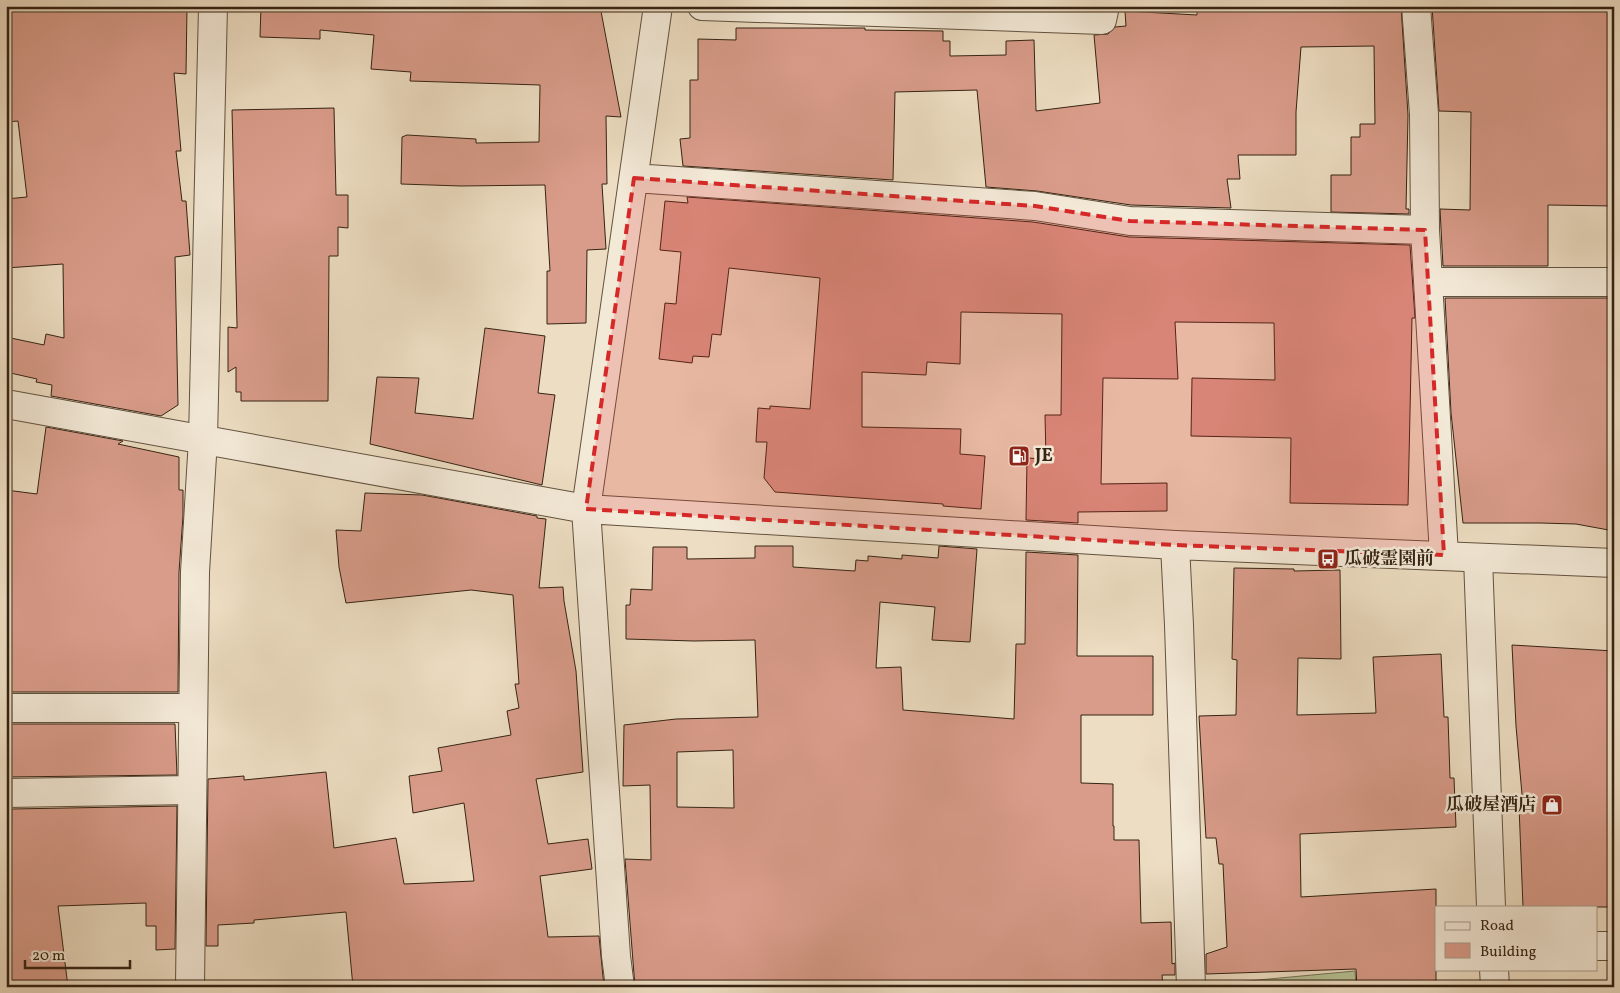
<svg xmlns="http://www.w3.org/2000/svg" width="1620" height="993" font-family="Vollkorn,'Noto Serif JP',serif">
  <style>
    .green { fill: #b5c295; stroke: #747254 }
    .building { fill: #d99c8a; stroke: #342313; fill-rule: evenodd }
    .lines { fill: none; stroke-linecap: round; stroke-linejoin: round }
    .minor-casing { stroke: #62523f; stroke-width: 30 }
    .minor { stroke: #f3e9d7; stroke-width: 28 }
    .marked { fill: #d62828; fill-opacity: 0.2; stroke: #d62828; stroke-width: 4; stroke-dasharray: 10 6; stroke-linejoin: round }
    .labels { text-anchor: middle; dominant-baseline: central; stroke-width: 5; stroke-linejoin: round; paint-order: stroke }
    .poi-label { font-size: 18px; font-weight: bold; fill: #342313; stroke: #f3e9d7; text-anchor: start }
  </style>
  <rect width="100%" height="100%" fill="#edddc2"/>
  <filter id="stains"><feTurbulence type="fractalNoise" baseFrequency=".004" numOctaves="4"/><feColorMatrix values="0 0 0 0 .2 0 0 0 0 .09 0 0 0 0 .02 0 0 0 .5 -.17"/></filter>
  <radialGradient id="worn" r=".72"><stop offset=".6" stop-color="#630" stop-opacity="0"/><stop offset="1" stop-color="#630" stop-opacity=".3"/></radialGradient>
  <path class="green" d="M 1355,971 L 1356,987 L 1205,987 L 1205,985 Z"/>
  <path class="building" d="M 6,6 L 187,6 L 186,74 L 174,73 L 181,151 L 176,151 L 182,201 L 186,201 L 190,255 L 175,257 L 178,405 L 161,416 L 51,396 L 52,385 L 36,382 L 37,379 L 6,372 L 6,337 L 44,345 L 46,334 L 64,338 L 63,264 L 6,268 L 6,199 L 27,197 L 18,121 L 6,122 Z
    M 261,6 L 600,6 L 621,117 L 606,116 L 607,184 L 602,184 L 606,249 L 587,250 L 586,323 L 547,324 L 547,271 L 550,271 L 545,185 L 461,186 L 401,184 L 402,137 L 407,135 L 476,139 L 476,143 L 539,142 L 540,85 L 410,81 L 411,72 L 371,69 L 374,35 L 320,30 L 320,39 L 260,37 Z
    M 1197,6 L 1401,6 L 1408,115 L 1406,209 L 1409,209 L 1409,214 L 1331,212 L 1331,175 L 1351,175 L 1351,137 L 1360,137 L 1360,124 L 1375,124 L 1374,46 L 1301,47 L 1296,112 L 1296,155 L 1238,155 L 1240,179 L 1227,179 L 1231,208 L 1131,205 L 1037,191 L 986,187 L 977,90 L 895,92 L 893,180 L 683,166 L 680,139 L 690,138 L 690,80 L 698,80 L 698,39 L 736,40 L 736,28 L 865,28 L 865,30 L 943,31 L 943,41 L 950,41 L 950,56 L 1006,55 L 1006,41 L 1034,40 L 1036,111 L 1100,103 L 1094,35 L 1108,34 L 1115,27 L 1126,26 L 1125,11 L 1197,15 Z
    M 1432,6 L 1614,6 L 1614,206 L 1548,205 L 1548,266 L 1443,266 L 1440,209 L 1470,210 L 1471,112 L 1439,111 Z
    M 334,108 L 336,195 L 348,195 L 348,228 L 338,227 L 338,256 L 329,256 L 328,401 L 241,401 L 241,392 L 236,392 L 236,367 L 228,372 L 228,327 L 237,328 L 237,325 L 232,110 Z
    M 687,197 L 1033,222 L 1129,237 L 1410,245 L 1415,318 L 1412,318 L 1408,505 L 1290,503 L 1291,438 L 1191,436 L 1192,378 L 1275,380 L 1274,323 L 1175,322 L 1178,379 L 1103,378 L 1101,484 L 1167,483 L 1167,511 L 1078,512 L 1078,523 L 1026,520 L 1027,458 L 1046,459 L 1045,415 L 1061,415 L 1062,314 L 961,312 L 960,364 L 927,362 L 926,375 L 862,372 L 862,427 L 961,429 L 960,454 L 985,456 L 981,509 L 943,506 L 943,504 L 775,492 L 764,478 L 767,442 L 756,442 L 758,408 L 770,409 L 770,406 L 810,409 L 820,278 L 729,268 L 721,335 L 712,334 L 709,357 L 693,356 L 692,363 L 659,359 L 665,303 L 676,304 L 681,252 L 660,250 L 665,201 L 688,203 Z
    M 1445,298 L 1614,298 L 1614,531 L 1576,524 L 1540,523 L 1463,523 L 1451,413 Z
    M 485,328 L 545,336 L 538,393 L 555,395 L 542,485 L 370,444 L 377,377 L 419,378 L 415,413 L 473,419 Z
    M 46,427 L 123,441 L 118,444 L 179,457 L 179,490 L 183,490 L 183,516 L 179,572 L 178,692 L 6,692 L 6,490 L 37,494 Z
    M 365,493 L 422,495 L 537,516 L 537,518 L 546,519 L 539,588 L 563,587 L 564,601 L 576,671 L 583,772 L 536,779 L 548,844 L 588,839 L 592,869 L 540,876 L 548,937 L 599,936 L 604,987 L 353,987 L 346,912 L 254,920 L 254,923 L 218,925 L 218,946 L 206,946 L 208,779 L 244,776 L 244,780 L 326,772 L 334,848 L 396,838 L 404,884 L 474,881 L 464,803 L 413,813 L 409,776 L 442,771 L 438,748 L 511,735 L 507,711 L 519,708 L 515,684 L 519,684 L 513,595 L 471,590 L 346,603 L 339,567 L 336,530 L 361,531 Z
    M 755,546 L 793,546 L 793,567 L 855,571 L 856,560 L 868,561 L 868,556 L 902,559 L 902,555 L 938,558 L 939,546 L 977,549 L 970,642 L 932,640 L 935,607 L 880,602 L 876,668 L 901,667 L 903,710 L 1014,719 L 1016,644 L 1025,644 L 1026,552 L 1078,555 L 1077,656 L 1153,656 L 1153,715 L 1081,715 L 1081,783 L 1113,784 L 1113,826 L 1114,826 L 1114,840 L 1139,840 L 1141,923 L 1171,922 L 1172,964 L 1175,963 L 1175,975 L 1162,975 L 1163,987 L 635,987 L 625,859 L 651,860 L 650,785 L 623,786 L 624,725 L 676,719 L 758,717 L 755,640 L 694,641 L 626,639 L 626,605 L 630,605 L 631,589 L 652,590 L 653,547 L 687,547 L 687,559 L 755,558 ZM 733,750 L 734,808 L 677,807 L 677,752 Z
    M 1234,568 L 1294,569 L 1294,571 L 1340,570 L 1341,659 L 1298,658 L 1297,715 L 1376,713 L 1373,657 L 1441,654 L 1444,717 L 1448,717 L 1450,778 L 1454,778 L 1456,827 L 1300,834 L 1301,897 L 1436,889 L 1436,987 L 1357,987 L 1356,969 L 1206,974 L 1206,954 L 1227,947 L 1223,864 L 1219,864 L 1216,838 L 1206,838 L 1199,716 L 1236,715 L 1237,660 L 1232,659 Z
    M 1512,645 L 1614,651 L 1614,907 L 1523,907 L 1519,806 L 1523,806 L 1516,726 Z
    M 6,724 L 175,724 L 177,775 L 6,777 Z
    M 177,806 L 175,949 L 156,950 L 156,926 L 146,926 L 146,903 L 58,906 L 68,987 L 6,987 L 6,951 L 10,951 L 12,809 Z"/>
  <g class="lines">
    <g class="minor-casing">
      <path id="minor" d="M 702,6 L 1102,20 L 1105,6
        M 1416,6 L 1424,114 L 1425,230 L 1444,555
        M 634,178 L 1035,206 L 1130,221 L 1425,230
        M 1428,282 L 1614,282
        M 6,404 L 586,509 L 1175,545 L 1614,563
        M 1175,545 L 1179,625 L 1191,987
        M 1478,558 L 1491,907
        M 6,708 L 193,708
        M 6,793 L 192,790
        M 1596,946 L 1614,946
        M 1494,969 L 1495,987
        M 190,987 L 195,572 L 203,439 L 213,6
        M 620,987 L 616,956 L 586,509 L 658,6"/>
    </g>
    <use href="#minor" class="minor"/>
  </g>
  <path class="marked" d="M 634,178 L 1035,206 L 1130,221 L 1425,230 L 1444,555 L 1175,545 L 586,509 Z"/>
  <defs>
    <g id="fuel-square" transform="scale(1.125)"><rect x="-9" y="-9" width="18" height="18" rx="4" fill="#8f2418" stroke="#f3e9d7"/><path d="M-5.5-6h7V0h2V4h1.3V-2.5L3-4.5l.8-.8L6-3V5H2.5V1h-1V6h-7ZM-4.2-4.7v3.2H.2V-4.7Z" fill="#fff"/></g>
    <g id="bus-square" transform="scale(1.125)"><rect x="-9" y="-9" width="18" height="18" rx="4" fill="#8f2418" stroke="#f3e9d7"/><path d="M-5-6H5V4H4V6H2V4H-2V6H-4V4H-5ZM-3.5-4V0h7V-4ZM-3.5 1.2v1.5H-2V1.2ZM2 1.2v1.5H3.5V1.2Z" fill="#fff"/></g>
    <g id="shop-square" transform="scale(1.125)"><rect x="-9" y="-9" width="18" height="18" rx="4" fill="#8f2418" stroke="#f3e9d7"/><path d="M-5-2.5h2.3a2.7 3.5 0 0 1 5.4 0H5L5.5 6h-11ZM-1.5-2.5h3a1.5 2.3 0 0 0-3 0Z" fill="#fff"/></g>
  </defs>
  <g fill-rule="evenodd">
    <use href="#fuel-square" x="1019" y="456"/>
    <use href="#bus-square" x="1328" y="559"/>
    <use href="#shop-square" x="1552" y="805"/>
  </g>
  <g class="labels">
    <g class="poi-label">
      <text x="1035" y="456">JE</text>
      <text x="1344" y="559">瓜破霊園前</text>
      <text x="1536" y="805" text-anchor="end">瓜破屋酒店</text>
    </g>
  </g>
  <rect width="1620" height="993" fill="none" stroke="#edddc2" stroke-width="25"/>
  <rect x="8" y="8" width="1605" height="978" fill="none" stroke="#342313" stroke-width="2.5"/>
  <rect x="12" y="12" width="1595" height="968" fill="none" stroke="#342313"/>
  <rect x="1435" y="906" width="162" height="65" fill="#f3e9d7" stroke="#a79a89"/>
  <rect x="1445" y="922" width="25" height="8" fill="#f3e9d7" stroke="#a79a89"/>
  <text x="1480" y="930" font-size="15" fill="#342313">Road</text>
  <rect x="1445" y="943" width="25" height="15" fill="#d99c8a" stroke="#a79a89"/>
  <text x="1480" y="956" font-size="15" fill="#342313">Building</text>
  <path d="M25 960v8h105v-8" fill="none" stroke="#342313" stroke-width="2.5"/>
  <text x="32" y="960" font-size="15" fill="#342313" stroke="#f3e9d7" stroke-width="4" paint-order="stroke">20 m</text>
  <rect width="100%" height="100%" filter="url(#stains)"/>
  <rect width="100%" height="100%" fill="url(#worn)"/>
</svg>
